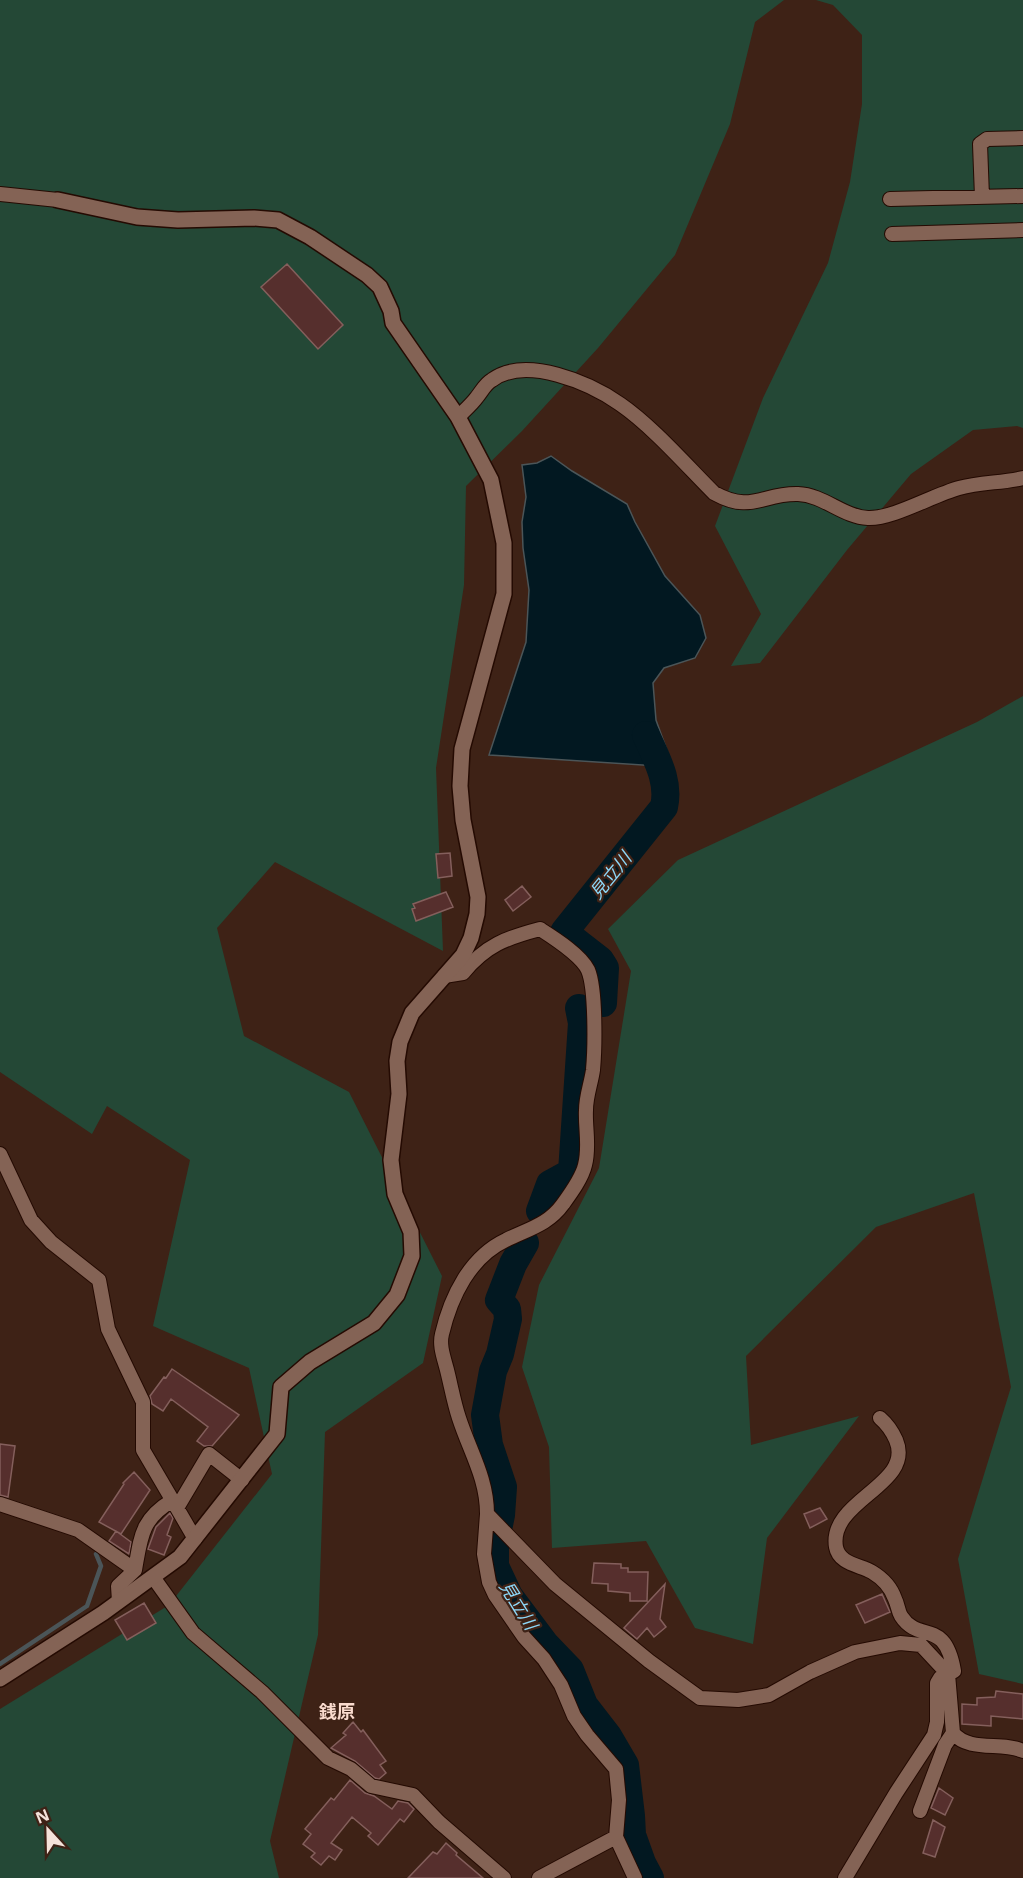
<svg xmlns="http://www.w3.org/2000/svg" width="1023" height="1878" font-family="'Open Sans','Noto Sans JP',sans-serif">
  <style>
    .green { fill: #244836 }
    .water { fill: #021821; stroke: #4b5558; stroke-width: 1.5 }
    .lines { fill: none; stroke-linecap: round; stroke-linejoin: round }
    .stream { stroke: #4b5558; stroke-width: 4.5 }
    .river { stroke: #021821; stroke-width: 28 }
    .building { fill: #562f2d; stroke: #845f5c; stroke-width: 1.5 }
    .minor-casing { stroke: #240a02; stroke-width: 16 }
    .tertiary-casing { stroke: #240a02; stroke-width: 18 }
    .minor { stroke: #846355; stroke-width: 14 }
    .tertiary { stroke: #846355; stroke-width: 15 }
    .labels { text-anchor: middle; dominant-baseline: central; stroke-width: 4.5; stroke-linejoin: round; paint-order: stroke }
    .water-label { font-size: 18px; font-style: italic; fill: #8dd8f9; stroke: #3e2216 }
    .neighbourhood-label { font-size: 18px; font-weight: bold; fill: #fadbce; stroke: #3e2216 }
  </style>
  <rect width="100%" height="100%" fill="#3e2216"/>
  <path class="green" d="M 0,0 L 784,0 L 755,22 L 730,124 L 675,255 L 598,348 L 522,431 L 466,486 L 464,585 L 436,768 L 443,951 L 275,862 L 217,928 L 244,1036 L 349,1092 L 442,1276 L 423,1363 L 325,1432 L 318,1635 L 270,1841 L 279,1878 L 0,1878 L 0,1709 L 169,1605 L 272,1474 L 249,1368 L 153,1326 L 190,1160 L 107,1106 L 92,1134 L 0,1072 Z
    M 816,0 L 1023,0 L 1023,428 L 1017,426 L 973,430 L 911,474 L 847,550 L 760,663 L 731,666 L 761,614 L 715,526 L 763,398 L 828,263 L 850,182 L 862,104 L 862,35 L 833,5 Z
    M 1023,696 L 1023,1684 L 979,1674 L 958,1559 L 1011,1387 L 974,1193 L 876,1227 L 746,1356 L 751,1445 L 859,1416 L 767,1538 L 753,1644 L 695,1628 L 646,1541 L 552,1548 L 549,1447 L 522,1367 L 539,1285 L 599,1168 L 631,971 L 608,929 L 678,860 L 977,722 Z"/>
  <path class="water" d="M 551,456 L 572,471 L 627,504 L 635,522 L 665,576 L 700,615 L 706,638 L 695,658 L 664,668 L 653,683 L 656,720 L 673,767 L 489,755 L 526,642 L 529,590 L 523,548 L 522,522 L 526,497 L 522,465 L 537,463 Z"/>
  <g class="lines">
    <path class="stream" d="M 0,1664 L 87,1606 L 101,1566 L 96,1554"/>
    <path class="river" d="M 603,1003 L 605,968 L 600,960 L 564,932 L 664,807 C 670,781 656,758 646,735
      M 540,1211 L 550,1184 L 572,1172 L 582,1023 L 579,1008
      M 525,1243 L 513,1264 L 499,1300 L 507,1309 L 508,1319 L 500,1354 L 493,1371 L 485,1415 L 489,1445 L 503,1487 L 501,1515 L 495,1544 L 495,1566 L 509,1596 L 545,1644 L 570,1670 L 584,1705 L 608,1736 L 625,1765 L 631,1816 L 632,1835 L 642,1863 L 650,1878"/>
  </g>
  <path class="building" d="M 287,264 L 343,325 L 318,349 L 261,287 Z
    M 450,853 L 452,876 L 438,878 L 436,854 Z
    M 522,886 L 531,897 L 513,911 L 505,900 Z
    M 446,892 L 453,907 L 416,921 L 412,909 L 415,908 L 413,904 Z
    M 172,1369 L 239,1415 L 212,1446 L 204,1446 L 197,1441 L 208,1427 L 171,1399 L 163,1411 L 152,1404 L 150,1396 L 164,1377 L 166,1378 Z
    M 0,1444 L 15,1446 L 8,1497 L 0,1495 Z
    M 134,1472 L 150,1490 L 121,1534 L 99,1522 L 124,1484 L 123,1483 Z
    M 820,1508 L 827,1519 L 810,1528 L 804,1514 Z
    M 170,1513 L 173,1518 L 167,1535 L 171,1537 L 164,1555 L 148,1549 L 156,1527 Z
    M 116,1531 L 131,1542 L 129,1554 L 109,1541 Z
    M 594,1563 L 621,1564 L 621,1568 L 628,1568 L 628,1572 L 648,1572 L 647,1601 L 630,1601 L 630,1593 L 608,1591 L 608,1584 L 592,1583 Z
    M 665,1584 L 660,1619 L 666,1627 L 654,1637 L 647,1628 L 637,1639 L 624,1628 Z
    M 882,1594 L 890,1612 L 865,1623 L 856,1605 Z
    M 144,1603 L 156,1623 L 127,1640 L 115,1620 Z
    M 996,1691 L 1023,1694 L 1023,1719 L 991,1716 L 991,1726 L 962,1724 L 962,1704 L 977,1705 L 977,1698 L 995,1697 Z
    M 353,1722 L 361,1732 L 363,1730 L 386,1761 L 380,1765 L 386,1773 L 379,1779 L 375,1778 L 355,1761 L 331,1748 L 346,1735 L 343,1733 Z
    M 350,1780 L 365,1793 L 374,1796 L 392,1809 L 398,1801 L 408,1803 L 414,1809 L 404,1822 L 400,1819 L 378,1845 L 368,1836 L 371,1833 L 352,1817 L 331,1843 L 342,1850 L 335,1860 L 329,1856 L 321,1865 L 311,1857 L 315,1853 L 303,1844 L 311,1834 L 305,1829 L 331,1798 L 334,1800 Z
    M 939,1788 L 953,1798 L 945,1815 L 931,1808 Z
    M 933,1820 L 945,1827 L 935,1857 L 923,1853 Z
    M 446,1843 L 457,1853 L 456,1855 L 483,1878 L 408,1878 L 433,1852 L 437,1854 Z"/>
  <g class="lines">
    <g class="minor-casing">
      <path id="minor" d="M 0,194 L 58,200
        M 982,197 L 980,144 L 987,139 L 1023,138
        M 890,199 L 1023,196
        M 892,234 L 1023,230
        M 458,417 C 464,411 472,404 477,397 C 482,391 485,384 492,380 C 526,355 590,383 620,404 C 652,426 686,465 714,493 C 752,514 762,493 798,494 C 824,495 843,517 868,518 C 893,519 933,495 959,488 C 980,482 1002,483 1023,478
        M 444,976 L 463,973 C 486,945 506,938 540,929 C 554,938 581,955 588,970 C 596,989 595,1048 593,1070 C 591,1084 586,1096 586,1110 C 585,1128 590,1146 585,1165 C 582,1178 571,1193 563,1204 C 548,1225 528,1229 506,1240 C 470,1257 451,1296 442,1334 C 439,1346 444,1358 447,1370 C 451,1386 454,1403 459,1418 C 470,1452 487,1478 487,1514 L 555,1584 L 649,1661 L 700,1698 L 738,1700 L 769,1695 L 810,1672 L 855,1652 L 900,1643 L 921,1645 L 948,1674 L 953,1733 C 970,1753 1001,1741 1023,1751
        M 0,1154 L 31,1220 L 51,1242 L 99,1280 L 108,1329 L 143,1402 L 143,1450 L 177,1508 L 209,1454 L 242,1480
        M 0,1504 L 78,1530 L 135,1570 L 118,1586 L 119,1601
        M 177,1508 L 195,1539
        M 487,1514 L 484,1554 L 489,1582 L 495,1595 L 524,1637 L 544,1659 L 561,1685 L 574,1716 L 587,1735 L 616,1769 L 619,1800 L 616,1837 L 635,1878
        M 135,1570 C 141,1536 141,1519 173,1500
        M 153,1577 L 193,1633 L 262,1692 L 328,1758 L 351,1769 L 371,1786 L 413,1795 L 439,1822 L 504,1878
        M 920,1811 L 945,1745 L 953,1733
        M 539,1878 L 616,1837
        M 845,1878 L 896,1793 L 934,1735 L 937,1722 L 937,1683 L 940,1678 L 954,1671 C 945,1617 919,1644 901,1616 C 898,1611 898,1605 895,1599 C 891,1587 882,1578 872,1572 C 860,1565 839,1564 836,1547 C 828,1500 915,1485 896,1440 C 892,1431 887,1424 880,1418"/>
    </g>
    <g class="tertiary-casing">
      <path id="tertiary" d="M 0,1679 L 103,1613 L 180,1557 L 277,1434 L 281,1387 L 310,1362 L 374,1323 L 397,1295 L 412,1256 L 411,1232 L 395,1194 L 391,1160 L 399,1094 L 397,1061 L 400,1042 L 412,1013 L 463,955 L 471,938 L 477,914 L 478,897 L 463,820 L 460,786 L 462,749 L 504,594 L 504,543 L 491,480 L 458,417 L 393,323 L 391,311 L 380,287 L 367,275 L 310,237 L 278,220 L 254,218 L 178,220 L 137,217 L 58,200"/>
    </g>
    <use href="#minor" class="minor"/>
    <use href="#tertiary" class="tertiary"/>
  </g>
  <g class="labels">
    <g class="water-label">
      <text transform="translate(610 875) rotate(-51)">見立川</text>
      <text transform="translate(519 1605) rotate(58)">見立川</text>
    </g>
    <g class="neighbourhood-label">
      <text x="337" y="1711">銭原</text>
    </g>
  </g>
  <g transform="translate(48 1830) rotate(338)" stroke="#3e2216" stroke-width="4.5" paint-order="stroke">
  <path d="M0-4.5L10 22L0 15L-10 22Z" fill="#f5e2da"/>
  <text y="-9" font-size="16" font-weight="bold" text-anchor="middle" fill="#f5e2da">N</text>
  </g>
</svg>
